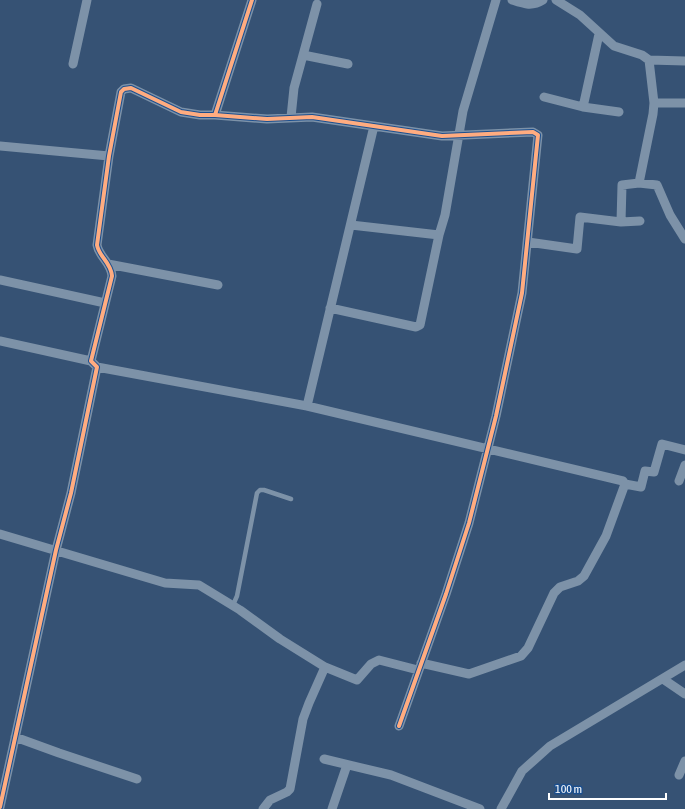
<svg xmlns="http://www.w3.org/2000/svg" width="685" height="809" font-family="'Asap Condensed',sans-serif">
  <style>
    .lines { fill: none; stroke-linecap: round; stroke-linejoin: round }
    .lane { stroke: #7d92a8; stroke-width: 4.5 }
    .street { stroke: #7d92a8; stroke-width: 9 }
    .cycleway-casing { stroke: #1b4f8f; stroke-width: 6 }
    .cycleway { stroke: #ffac80; stroke-width: 4 }
  </style>
  <rect width="100%" height="100%" fill="#365274"/>
  <g class="lines">
    <path class="lane" d="M 233,605 L 237,596 L 257,493 L 260,490 L 264,490 L 291,499"/>
    <path class="street" d="M 512,0 C 524,4 532,7 543,0
      M 556,0 L 580,15 L 614,46 L 642,55 L 649,60 L 654,103 L 653,114 L 639,183
      M 303,55 L 348,64
      M 649,60 L 685,61
      M 73,64 L 87,0
      M 544,97 L 583,107 L 619,112
      M 654,103 L 685,103
      M 583,107 L 599,34
      M 215,115 L 267,119 L 312,117 L 442,136 L 533,132 L 538,135 L 522,293 L 496,416 L 469,523 L 446,594 L 399,726
      M 291,117 L 294,88 L 317,4
      M 0,146 L 109,156
      M 621,222 L 622,185 L 639,183 L 657,185 L 670,215 L 685,239
      M 351,225 L 439,235
      M 528,242 L 577,249 L 580,217 L 621,222 L 640,221
      M 108,264 L 218,285
      M 0,280 L 105,303
      M 330,308 L 416,327 L 420,325 L 439,235 L 445,215 L 463,111 L 496,0
      M 0,341 L 91,361
      M 97,367 L 307,406 L 623,481 L 625,484 L 606,536 L 584,576 L 578,581 L 560,587 L 554,593 L 528,648 L 521,656 L 469,674 L 421,663
      M 307,406 L 374,126
      M 679,481 L 685,465
      M 625,484 L 641,487 L 645,471 L 654,472 L 662,444 L 685,450
      M 0,534 L 165,583 L 199,585 L 240,610 L 280,639 L 325,667 L 309,703 L 303,719 L 290,789 L 287,792 L 270,800 L 263,809
      M 325,667 L 357,680 L 371,664 L 379,660 L 418,670
      M 663,679 L 685,694
      M 15,737 L 59,753 L 137,779
      M 324,759 L 391,775 L 480,809
      M 679,775 L 685,761
      M 0,807 L 56,550 L 71,493 L 97,367 L 91,361 L 112,276 C 111,262 99,257 97,245 L 109,156 L 121,92 L 124,89 L 131,88 L 181,112 L 200,115 L 215,115 L 252,0
      M 332,809 L 347,765
      M 501,809 L 522,771 L 550,746 L 685,665"/>
    <g class="cycleway-casing">
      <path id="cycleway" d="M 215,115 L 267,119 L 312,117 L 442,136 L 533,132 L 538,135 L 522,293 L 496,416 L 469,523 L 446,594 L 399,726
        M 0,807 L 56,550 L 71,493 L 97,367 L 91,361 L 112,276 C 111,262 99,257 97,245 L 109,156 L 121,92 L 124,89 L 131,88 L 181,112 L 200,115 L 215,115 L 252,0"/>
    </g>
    <use href="#cycleway" class="cycleway"/>
  </g>
  <path d="M549 793v6h117v-6" fill="none" stroke="#ffffff" stroke-width="2"/>
  <text x="555" y="793" font-size="12" fill="#ffffff" stroke="#1b4f8f" stroke-width="3" paint-order="stroke">100 m</text>
</svg>
